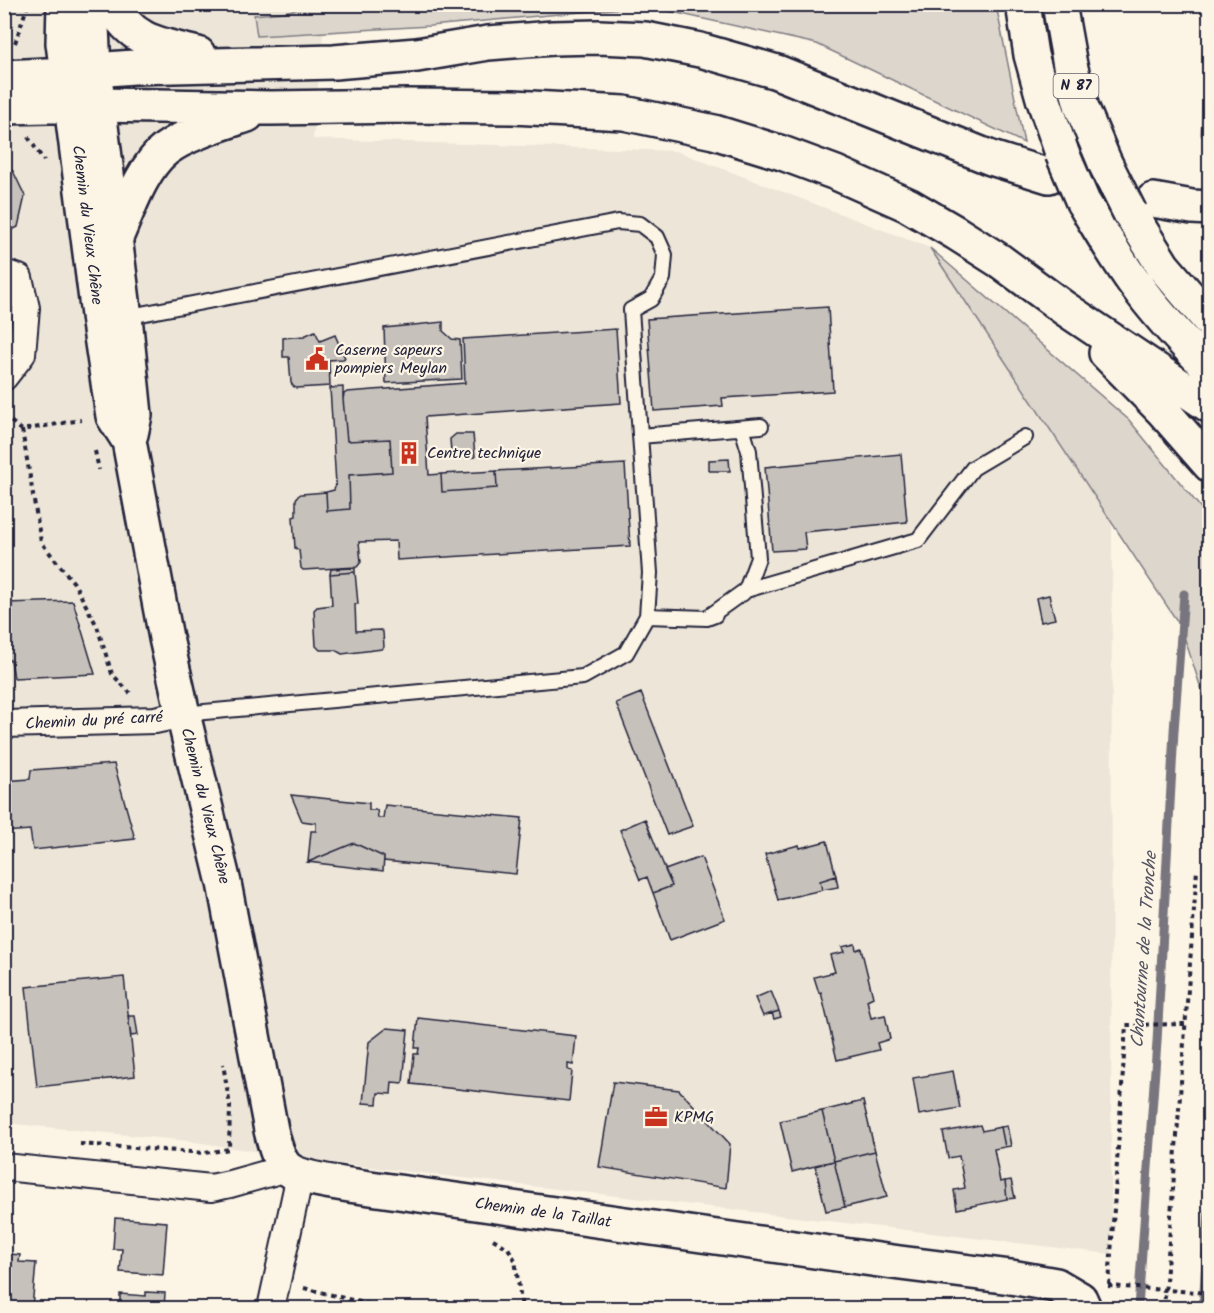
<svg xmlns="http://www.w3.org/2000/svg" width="1214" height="1313" font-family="Kalam,sans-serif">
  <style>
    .built { fill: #ece5d8 }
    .green { fill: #dcd6cc; stroke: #7f7c84; stroke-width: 1.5 }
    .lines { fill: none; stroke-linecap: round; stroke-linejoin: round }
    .stream { stroke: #78757e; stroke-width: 9 }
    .building { fill: #c6c1bb; stroke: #22223b; stroke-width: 1.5 }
    .lane-casing { stroke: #22223b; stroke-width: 18 }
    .street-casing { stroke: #22223b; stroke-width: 30 }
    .secondary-casing { stroke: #22223b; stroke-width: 38 }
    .highway-casing { stroke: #22223b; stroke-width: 38 }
    .path { stroke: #22223b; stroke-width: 4; stroke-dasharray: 4.5 4.5; stroke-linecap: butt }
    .lane { stroke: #fcf5e5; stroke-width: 14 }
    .street { stroke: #fcf5e5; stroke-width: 26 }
    .secondary { stroke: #fcf5e5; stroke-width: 33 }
    .highway { stroke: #fcf5e5; stroke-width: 33 }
    .highway-bridge-casing { stroke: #22223b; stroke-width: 38; stroke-linecap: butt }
    .highway-bridge { stroke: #fcf5e5; stroke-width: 33 }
    .labels { text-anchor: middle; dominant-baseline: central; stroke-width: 4.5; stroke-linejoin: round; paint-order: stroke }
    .shield { fill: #fcf5e5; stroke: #63616e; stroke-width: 1.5 }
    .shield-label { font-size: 15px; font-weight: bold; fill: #22223b }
    .street-label { font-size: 16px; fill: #22223b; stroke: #fcf5e5 }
    .poi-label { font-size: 16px; fill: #22223b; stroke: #fcf5e5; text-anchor: start }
    .water-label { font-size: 18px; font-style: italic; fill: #545362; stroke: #fcf5e5 }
  </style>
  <rect width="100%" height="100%" fill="#fcf5e5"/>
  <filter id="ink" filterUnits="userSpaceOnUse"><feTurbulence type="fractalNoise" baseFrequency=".0167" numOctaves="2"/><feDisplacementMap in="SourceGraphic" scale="12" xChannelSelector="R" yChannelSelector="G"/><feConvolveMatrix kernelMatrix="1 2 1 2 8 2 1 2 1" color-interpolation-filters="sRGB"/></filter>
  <g filter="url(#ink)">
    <path class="built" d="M 4,5 L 619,5 L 323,34 L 313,139 L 676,151 L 930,248 L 1112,485 L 1111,1254 L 310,1160 L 189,1141 L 5,1123 Z"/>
    <path class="green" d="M 321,4 L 996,5 L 1024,143 L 817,44 L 645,6 L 430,26 L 257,36 L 254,15 L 284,12 Z
      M 930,248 L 1129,420 L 1209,518 L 1209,713 L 1181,627 Z"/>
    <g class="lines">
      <path class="stream" d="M 1205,134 L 1210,45
        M 1138,1308 L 1157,1042 L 1174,731 L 1184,594
        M 1203,1308 L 1210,1195"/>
    </g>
    <path class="building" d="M 4,167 L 13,171 L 25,196 L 18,227 L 4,234 Z
      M 828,307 L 833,391 L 722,398 L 723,406 L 654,411 L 647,319 Z
      M 443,322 L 443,331 L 452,339 L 460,340 L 462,379 L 386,383 L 384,328 Z
      M 616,329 L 621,403 L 425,417 L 429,475 L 441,474 L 442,492 L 497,488 L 496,471 L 625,464 L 630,546 L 397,560 L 396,541 L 359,542 L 361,562 L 357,567 L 303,570 L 301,568 L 299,550 L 295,548 L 293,517 L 296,516 L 296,499 L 298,496 L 301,494 L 326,492 L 327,511 L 350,509 L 349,475 L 392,472 L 390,439 L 347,441 L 343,399 L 344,394 L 347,392 L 465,383 L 463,339 Z
      M 315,331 L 320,341 L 335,335 L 345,358 L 343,359 L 329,360 L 330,386 L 296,388 L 293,386 L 291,383 L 289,357 L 283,357 L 283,338 L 304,336 Z
      M 343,387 L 343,399 L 347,441 L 390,439 L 392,472 L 349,475 L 350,509 L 327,511 L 326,492 L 334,490 L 336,484 L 330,388 Z
      M 456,434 L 473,434 L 475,457 L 457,458 L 451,452 L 450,439 Z
      M 901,454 L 907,522 L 804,532 L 806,549 L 772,551 L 765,467 Z
      M 729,459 L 730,471 L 709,471 L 709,460 Z
      M 496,471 L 497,488 L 442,492 L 441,474 Z
      M 355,568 L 355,572 L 330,574 L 331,569 Z
      M 355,572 L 358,604 L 355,604 L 356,631 L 381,630 L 383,632 L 384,647 L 382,649 L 342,654 L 335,650 L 320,650 L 316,646 L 314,610 L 317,607 L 332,605 L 330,574 Z
      M 1049,595 L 1055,619 L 1041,622 L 1036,598 Z
      M 4,596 L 5,603 L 73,601 L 95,674 L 14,678 L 11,660 L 4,660 Z
      M 641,693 L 693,826 L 667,835 L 616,703 Z
      M 114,764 L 135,839 L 33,850 L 30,830 L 4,832 L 4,781 L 30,779 L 31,770 Z
      M 291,795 L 369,803 L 369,810 L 377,810 L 378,818 L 383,818 L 385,805 L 522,818 L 516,874 L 384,861 L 384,857 L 354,843 L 308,862 L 311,831 L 316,831 L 316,823 L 302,821 Z
      M 645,819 L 672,886 L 653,893 L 647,877 L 640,880 L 620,830 Z
      M 827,841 L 836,876 L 820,881 L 822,890 L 778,900 L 765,854 L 799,845 L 800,848 Z
      M 354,843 L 384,857 L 383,871 L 308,862 Z
      M 701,857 L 725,919 L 670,940 L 653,893 L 672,886 L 665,870 Z
      M 836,876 L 838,887 L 822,890 L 820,881 Z
      M 855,944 L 856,950 L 861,948 L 873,997 L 867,1000 L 871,1018 L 885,1015 L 890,1039 L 877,1043 L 879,1050 L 837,1060 L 821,992 L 819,993 L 814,977 L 835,972 L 830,955 L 844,952 L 842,947 Z
      M 124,977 L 135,1076 L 37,1087 L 26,987 Z
      M 771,991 L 779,1011 L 763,1016 L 755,998 Z
      M 779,1011 L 781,1017 L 774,1019 L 772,1013 Z
      M 128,1016 L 135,1016 L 138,1035 L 131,1036 Z
      M 418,1018 L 576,1036 L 573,1065 L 568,1064 L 568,1070 L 572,1071 L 569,1101 L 411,1084 L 414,1054 L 418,1054 L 419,1048 L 415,1048 Z
      M 387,1028 L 408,1030 L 403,1083 L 392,1082 L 391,1094 L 378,1093 L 377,1104 L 363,1103 L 369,1042 Z
      M 953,1071 L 960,1108 L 919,1115 L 913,1078 Z
      M 613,1082 L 679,1090 L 730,1144 L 726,1188 L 599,1167 Z
      M 863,1101 L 875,1151 L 834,1161 L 822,1111 Z
      M 822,1111 L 834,1161 L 792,1172 L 780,1121 Z
      M 980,1125 L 982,1131 L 1001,1127 L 1005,1147 L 994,1149 L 1000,1182 L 1005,1181 L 1007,1199 L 957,1209 L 954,1190 L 965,1188 L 959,1156 L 948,1158 L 943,1132 Z
      M 1007,1126 L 1011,1146 L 1005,1147 L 1001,1127 Z
      M 875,1151 L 887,1197 L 845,1207 L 834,1161 Z
      M 834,1161 L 845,1207 L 826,1211 L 815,1165 Z
      M 1011,1180 L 1015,1198 L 1007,1199 L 1005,1181 Z
      M 115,1218 L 167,1222 L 163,1275 L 120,1272 L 122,1249 L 113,1249 Z
      M 10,1254 L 20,1255 L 19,1262 L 36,1263 L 32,1308 L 4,1308 L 4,1260 L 9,1261 Z
      M 146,1292 L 165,1293 L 164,1308 L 120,1308 L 120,1294 L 146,1296 Z"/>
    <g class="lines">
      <g class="lane-casing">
        <path id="lane" d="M 125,317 L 618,222 L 640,224 L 657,237 L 665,255 L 663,278 L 651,299 L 631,310 L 650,573 L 647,616 L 626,653 L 583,677 L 183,714
          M 640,436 L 761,426
          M 742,594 L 746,590 L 758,558 L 749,451 L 742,428
          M 647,616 L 707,618 L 715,615
          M 707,618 L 746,590 L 918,540 L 973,468 L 1025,437"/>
      </g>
      <g class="street-casing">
        <path id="street" d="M 4,273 L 19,278 L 26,308 L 22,354 L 4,377
          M 4,724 L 155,720 L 183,714
          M 4,1167 L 211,1188 L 230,1184 L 287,1168
          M 271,1308 L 300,1175"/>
      </g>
      <g class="secondary-casing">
        <path id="secondary" d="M 64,4 L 63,43 L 99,323 L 113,416 L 129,441 L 166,638 L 183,714 L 224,883 L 271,1130 C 274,1142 278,1161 288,1169 C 301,1179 338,1183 356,1186 L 900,1263 L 1011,1277 L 1056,1285 L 1080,1299 L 1084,1308
          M 91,4 L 94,70 L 125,317 L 135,415 L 131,434
          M 4,77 L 67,74 L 89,71
          M 4,107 L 93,105"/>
      </g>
      <g class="highway-casing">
        <path id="highway" d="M 112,4 C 131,42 160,45 198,54
          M 1023,4 L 1031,55 L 1043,98 L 1062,153
          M 1059,4 L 1070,65 L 1082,108 L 1105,163
          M 94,70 L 134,67 L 334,62 L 417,55 L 488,43 L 553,38 L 599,37 L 645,39 L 700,50 L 777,72 L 991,158 L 1049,176
          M 98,105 L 271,108 L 408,106 L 513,107 L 624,113 L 714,132 L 782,153 L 836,173 L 908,205 L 956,233 L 1000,261 L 1064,308 L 1210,406
          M 1153,200 L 1192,207 L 1210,208
          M 1083,202 C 1099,228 1115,256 1133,281 C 1156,313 1182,341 1210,369
          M 1130,213 L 1163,266 L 1210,321
          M 114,242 C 127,214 141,168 166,149 C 186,134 223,123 247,115
          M 1106,353 L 1163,411 L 1210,465"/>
      </g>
      <path class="path" d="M 15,43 L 28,4
        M 28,137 L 44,161
        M 4,416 L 22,430 L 81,420
        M 22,430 L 41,542 L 74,583 L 97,626 L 112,674 L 130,693
        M 95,451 L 99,470
        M 80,1144 L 205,1153 L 229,1149 L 230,1106 L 223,1064
        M 493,1239 L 508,1248 L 515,1260 L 522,1308
        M 1109,1285 L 1126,1025 L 1186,1024
        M 1108,1286 L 1210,1293
        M 304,1288 L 384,1308
        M 1164,1308 L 1197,870"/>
      <use href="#lane" class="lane"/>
      <use href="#street" class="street"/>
      <use href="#secondary" class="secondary"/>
      <use href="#highway" class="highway"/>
      <g class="highway-bridge-casing">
        <path id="highway-bridge" d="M 1062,153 L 1083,202
          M 1105,163 L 1130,213"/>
      </g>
      <use href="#highway-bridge" class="highway-bridge"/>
    </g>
  </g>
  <defs>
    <g id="civic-bare" transform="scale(1.8)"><path d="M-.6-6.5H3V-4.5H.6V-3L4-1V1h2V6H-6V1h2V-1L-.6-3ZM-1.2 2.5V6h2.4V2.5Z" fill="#c8321e" stroke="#fcf5e5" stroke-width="2.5" paint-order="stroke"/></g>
    <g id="building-bare" transform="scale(1.8)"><path d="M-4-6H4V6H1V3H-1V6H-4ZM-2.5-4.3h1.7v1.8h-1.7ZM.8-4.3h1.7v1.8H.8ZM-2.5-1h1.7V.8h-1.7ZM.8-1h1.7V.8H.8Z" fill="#c8321e" stroke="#fcf5e5" stroke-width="2.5" paint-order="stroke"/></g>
    <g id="office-bare" transform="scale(1.8)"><path d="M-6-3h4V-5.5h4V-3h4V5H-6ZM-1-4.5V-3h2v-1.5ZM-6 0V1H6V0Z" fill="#c8321e" stroke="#fcf5e5" stroke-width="2.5" paint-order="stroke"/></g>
  </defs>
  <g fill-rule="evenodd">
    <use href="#civic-bare" x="317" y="359"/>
    <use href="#building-bare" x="409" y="453"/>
    <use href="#office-bare" x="656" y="1117"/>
  </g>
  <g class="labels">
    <rect class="shield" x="1053.5" y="74" width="45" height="24" rx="4.5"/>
    <g class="shield-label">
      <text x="1076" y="86">N 87</text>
    </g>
    <g class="street-label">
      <text transform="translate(87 225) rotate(83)">Chemin du Vieux Chêne</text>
      <text transform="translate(94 721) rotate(-3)">Chemin du pré carré</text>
      <text transform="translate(205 806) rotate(76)">Chemin du Vieux Chêne</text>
      <text transform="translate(543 1213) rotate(8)">Chemin de la Taillat</text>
    </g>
    <g class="poi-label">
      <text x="335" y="350">Caserne sapeurs<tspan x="335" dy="18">pompiers Meylan</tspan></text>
      <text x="427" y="453">Centre technique</text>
      <text x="674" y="1117">KPMG</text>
    </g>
    <g class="water-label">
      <text transform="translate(1145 950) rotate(-86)">Chantourne de la Tronche</text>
    </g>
  </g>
  <rect width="1214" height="1313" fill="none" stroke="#fcf5e5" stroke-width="24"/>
  <rect x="12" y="12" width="1190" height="1289" fill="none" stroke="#22223b" stroke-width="2" filter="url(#ink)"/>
</svg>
